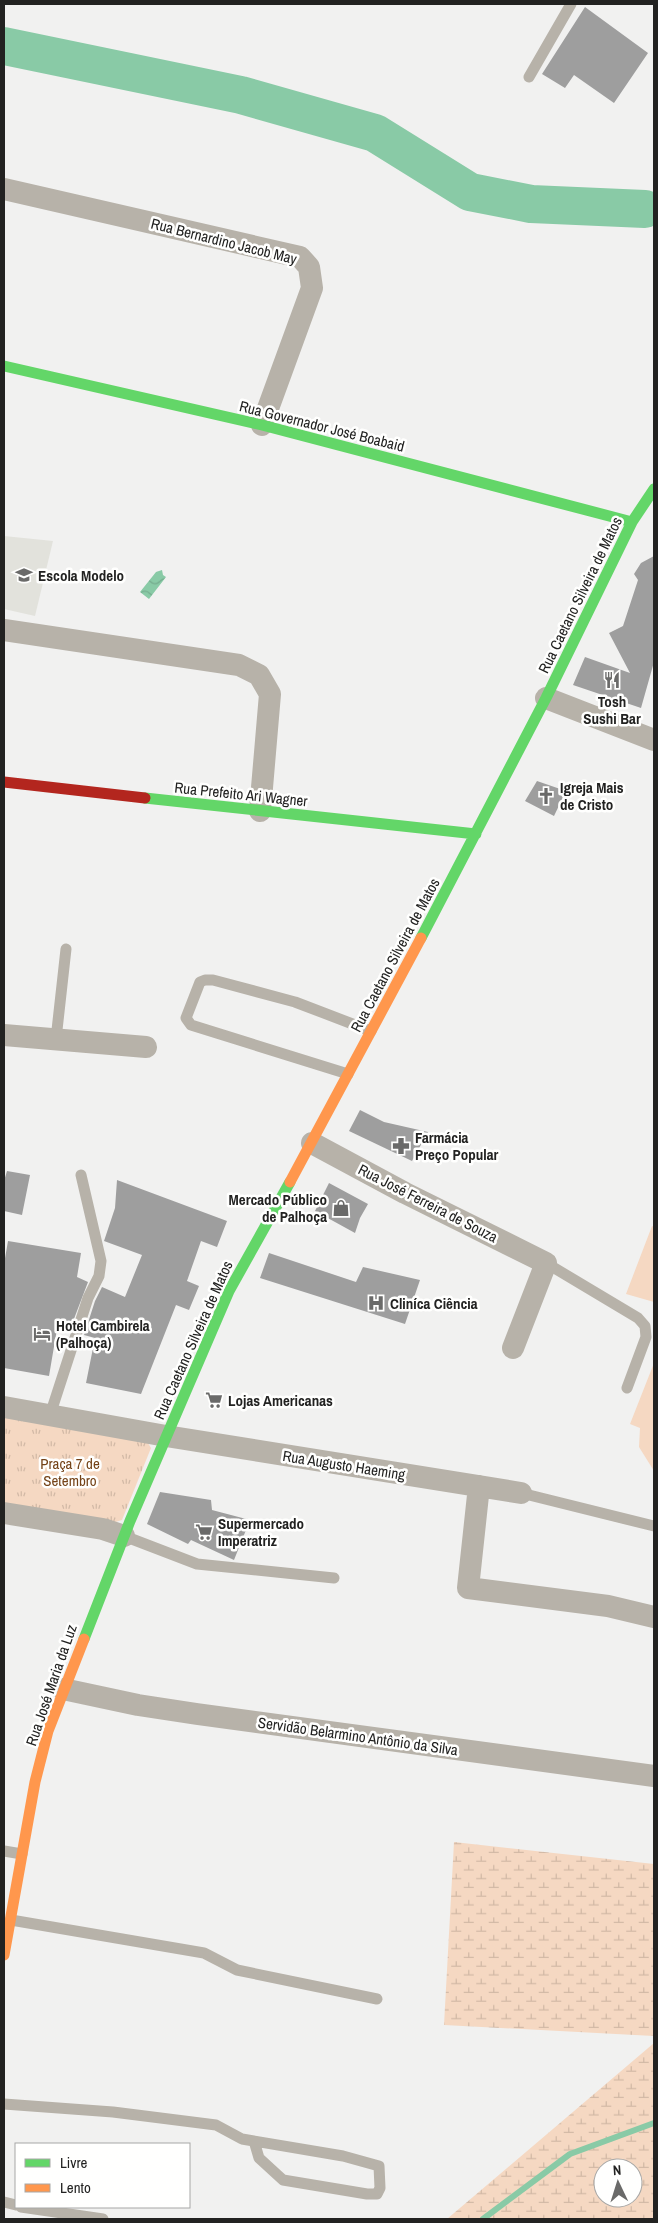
<svg xmlns="http://www.w3.org/2000/svg" width="658" height="2223" font-family="'Archivo Narrow',sans-serif">
  <style>
    .built { fill: #e2e2dc }
    .grass { fill: #f5d8c2 }
    .wetland { fill: url(#wetland-marsh); fill-rule: evenodd }
    .park { fill: url(#park-tufts) }
    .water { fill: url(#water-waves) }
    .lines { fill: none; stroke-linecap: round; stroke-linejoin: round }
    .stream { stroke: #89caa6; stroke-width: 6 }
    .river { stroke: #89caa6; stroke-width: 38 }
    .building { fill: #9e9e9e }
    .lane { stroke: #b7b2a9; stroke-width: 11 }
    .street { stroke: #b7b2a9; stroke-width: 22 }
    .fast { stroke: #63d668; stroke-width: 11 }
    .slow { stroke: #ff974d; stroke-width: 11 }
    .jam { stroke: #b3261e; stroke-width: 11 }
    .labels { text-anchor: middle; dominant-baseline: central; stroke-width: 5; stroke-linejoin: round; paint-order: stroke }
    .street-label { font-size: 15px; fill: #222221; stroke: #fffffe }
    .poi-label { font-size: 15px; font-weight: bold; fill: #222221; stroke: #fffffe; text-anchor: start }
    .park-label { font-size: 15px; fill: #744318; stroke: #fffffe }
  </style>
  <defs>
    <pattern id="wetland-marsh" width="20" height="14" patternUnits="userSpaceOnUse" patternTransform="scale(1.25)"><rect width="20" height="14" fill="#f5d8c2"/><path d="M1 5h8M5 5V1M11 12h8M15 12V8" fill="none" stroke="#d2b9a6"/></pattern>
    <pattern id="park-tufts" width="24" height="20" patternUnits="userSpaceOnUse" patternTransform="scale(1.25)"><rect width="24" height="20" fill="#f5d8c2"/><path d="M3 7l-1-3M5 7V3M7 7l1-3M15 17l-1-3M17 17v-4M19 17l1-3" fill="none" stroke="#d2b9a6"/></pattern>
    <pattern id="water-waves" width="16" height="10" patternUnits="userSpaceOnUse" patternTransform="scale(1.25)"><rect width="16" height="10" fill="#89caa6"/><path d="M0 5q4-4 8 0t8 0" fill="none" stroke="#76ad8f"/></pattern>
  </defs>
  <rect width="100%" height="100%" fill="#f1f1f0"/>
  <path class="built" d="M 4,536 L 53,541 L 35,616 L 4,609 Z"/>
  <path class="grass" d="M 652,1226 L 654,1227 L 654,1302 L 626,1294 Z
    M 654,1363 L 654,1471 L 639,1447 L 640,1428 L 630,1424 Z"/>
  <path class="wetland" d="M 454,1842 L 654,1864 L 654,2036 L 444,2025 Z
    M 654,2043 L 654,2219 L 447,2219 ZM 603,2168 L 633,2168 L 633,2198 L 603,2198 Z"/>
  <path class="park" d="M 4,1415 L 145,1438 L 151,1448 L 122,1520 L 109,1524 L 4,1507 Z"/>
  <path class="water" d="M 162,570 L 163,575 L 166,577 L 149,599 L 140,592 L 156,572 Z"/>
  <g class="lines">
    <path class="stream" d="M 483,2219 L 570,2154 L 654,2123"/>
    <path class="river" d="M 4,46 L 241,95 L 375,133 L 470,192 L 531,204 L 645,209"/>
  </g>
  <path class="building" d="M 585,7 L 648,53 L 614,103 L 574,75 L 565,88 L 542,74 Z
    M 654,556 L 654,662 L 641,708 L 573,685 L 585,657 L 630,673 L 609,633 L 623,626 L 638,580 L 634,574 L 641,563 Z
    M 537,781 L 566,791 L 554,816 L 525,801 Z
    M 360,1110 L 384,1122 L 428,1132 L 412,1161 L 349,1131 Z
    M 7,1171 L 30,1175 L 22,1215 L 4,1211 L 4,1181 Z
    M 117,1180 L 227,1221 L 217,1247 L 201,1241 L 187,1281 L 199,1286 L 189,1310 L 176,1305 L 141,1394 L 86,1383 L 95,1338 L 84,1335 L 95,1301 L 102,1287 L 125,1297 L 142,1255 L 104,1241 L 115,1208 Z
    M 329,1183 L 368,1204 L 360,1218 L 355,1233 L 315,1211 Z
    M 8,1241 L 81,1253 L 77,1277 L 88,1282 L 69,1332 L 57,1329 L 49,1376 L 4,1368 L 4,1264 Z
    M 269,1253 L 356,1282 L 363,1267 L 420,1280 L 405,1324 L 260,1278 Z
    M 160,1492 L 211,1500 L 212,1510 L 250,1520 L 234,1560 L 191,1540 L 188,1544 L 147,1524 Z"/>
  <g class="lines">
    <path class="lane" d="M 529,77 L 571,4
      M 56,1039 L 66,949
      M 348,1074 L 191,1025 L 186,1018 L 200,982 L 205,980 L 213,980 L 295,1002 L 371,1031
      M 546,1263 L 638,1318 L 645,1326 L 646,1337 L 627,1388
      M 50,1415 L 88,1298 L 99,1276 L 101,1261 L 81,1175
      M 521,1493 L 654,1526
      M 124,1536 L 197,1564 L 334,1578
      M 4,1851 L 22,1854
      M 11,1920 L 204,1953 L 237,1970 L 377,1999
      M 4,2104 L 113,2112 L 216,2125 L 242,2139 L 343,2156 L 379,2166 L 380,2188 L 377,2194 L 367,2194 L 283,2180 L 259,2158 L 254,2141
      M 4,2202 L 16,2205
      M 21,2207 L 103,2219"/>
    <path class="street" d="M 4,189 L 300,257 L 309,267 L 312,288 L 262,425
      M 4,630 L 239,665 L 259,675 L 270,694 L 260,811
      M 546,698 L 654,740
      M 4,1035 L 146,1047
      M 312,1143 L 405,1193 L 546,1263 L 513,1348
      M 4,1407 L 166,1436 L 521,1493
      M 479,1486 L 468,1588 L 608,1606 L 654,1617
      M 4,1513 L 103,1529 L 124,1536
      M 63,1689 L 138,1705 L 197,1714 L 654,1776"/>
    <path class="fast" d="M 4,366 L 262,425 L 632,522
      M 145,798 L 476,834
      M 421,938 L 546,698 L 632,522 L 654,489
      M 84,1639 L 130,1521 L 229,1291 L 290,1182"/>
    <path class="slow" d="M 290,1182 L 421,938
      M 4,1955 L 35,1782 L 48,1731 L 84,1639"/>
    <path class="jam" d="M 4,782 L 145,798"/>
  </g>
  <defs>
    <g id="school-bare" transform="scale(1.35)"><path d="M0-5L7-2L0 1L-7-2ZM-4 1L0 2.5L4 1V4Q0 6-4 4Z" fill="#6a6a69" stroke="#fffffe" stroke-width="2.5" paint-order="stroke"/></g>
    <g id="restaurant-bare" transform="scale(1.35)"><path d="M-5-6h1v4h1v-4h1v4h1v-4h1v5L-1.5 .5V6h-2V.5L-5-1ZM5-6V6H3V1.5H1.5Q1.5-4 5-6Z" fill="#6a6a69" stroke="#fffffe" stroke-width="2.5" paint-order="stroke"/></g>
    <g id="church-bare" transform="scale(1.35)"><path d="M-1.2-6h2.4v3.5h3.3v2.4h-3.3V6h-2.4V-.1h-3.3v-2.4h3.3Z" fill="#6a6a69" stroke="#fffffe" stroke-width="2.5" paint-order="stroke"/></g>
    <g id="pharmacy-bare" transform="scale(1.35)"><path d="M-2-6h4v4h4v4h-4v4h-4v-4h-4v-4h4Z" fill="#6a6a69" stroke="#fffffe" stroke-width="2.5" paint-order="stroke"/></g>
    <g id="shop-bare" transform="scale(1.35)"><path d="M-5-2.5h2.3a2.7 3.5 0 0 1 5.4 0H5L5.5 6h-11ZM-1.5-2.5h3a1.5 2.3 0 0 0-3 0Z" fill="#6a6a69" stroke="#fffffe" stroke-width="2.5" paint-order="stroke"/></g>
    <g id="hospital-bare" transform="scale(1.35)"><path d="M-5-5h3v3.5h4V-5h3V5h-3V1.5h-4V5h-3Z" fill="#6a6a69" stroke="#fffffe" stroke-width="2.5" paint-order="stroke"/></g>
    <g id="hotel-bare" transform="scale(1.35)"><path d="M-6-4.5h1.5V1H6V5H4.5V3h-9V5H-6ZM-4 0a1.8 1.8 0 1 1 3.6 0ZM.5 0V-2.5h3Q6-2.5 6 0Z" fill="#6a6a69" stroke="#fffffe" stroke-width="2.5" paint-order="stroke"/></g>
    <g id="supermarket-bare" transform="scale(1.35)"><path d="M-6-5.5h2.5l.6 2H6L4.5 2H-2.5L-4.4-4H-6ZM-1.5 3.2a1.3 1.3 0 1 0 .1 0ZM3 3.2a1.3 1.3 0 1 0 .1 0Z" fill="#6a6a69" stroke="#fffffe" stroke-width="2.5" paint-order="stroke"/></g>
  </defs>
  <g fill-rule="evenodd">
    <use href="#school-bare" x="24" y="575"/>
    <use href="#restaurant-bare" x="612" y="680"/>
    <use href="#church-bare" x="546" y="796"/>
    <use href="#pharmacy-bare" x="401" y="1146"/>
    <use href="#shop-bare" x="341" y="1208"/>
    <use href="#hospital-bare" x="376" y="1303"/>
    <use href="#hotel-bare" x="42" y="1334"/>
    <use href="#supermarket-bare" x="214" y="1400"/>
    <use href="#supermarket-bare" x="204" y="1532"/>
  </g>
  <g class="labels">
    <g class="street-label">
      <text transform="translate(224 241) rotate(14)">Rua Bernardino Jacob May</text>
      <text transform="translate(322 426) rotate(14)">Rua Governador José Boabaid</text>
      <text transform="translate(580 595) rotate(-64)">Rua Caetano Silveira de Matos</text>
      <text transform="translate(241 794) rotate(6)">Rua Prefeito Ari Wagner</text>
      <text transform="translate(395 955) rotate(-62)">Rua Caetano Silveira de Matos</text>
      <text transform="translate(428 1203) rotate(27)">Rua José Ferreira de Souza</text>
      <text transform="translate(193 1340) rotate(-66)">Rua Caetano Silveira de Matos</text>
      <text transform="translate(344 1465) rotate(9)">Rua Augusto Haeming</text>
      <text transform="translate(51 1685) rotate(-71)">Rua José Maria da Luz</text>
      <text transform="translate(358 1736) rotate(8)">Servidão Belarmino Antônio da Silva</text>
    </g>
    <g class="poi-label">
      <text x="38" y="575">Escola Modelo</text>
      <text x="612" y="701" text-anchor="middle">Tosh<tspan x="612" dy="17">Sushi Bar</tspan></text>
      <text x="560" y="787">Igreja Mais<tspan x="560" dy="17">de Cristo</tspan></text>
      <text x="415" y="1137">Farmácia<tspan x="415" dy="17">Preço Popular</tspan></text>
      <text x="327" y="1199" text-anchor="end">Mercado Público<tspan x="327" dy="17">de Palhoça</tspan></text>
      <text x="390" y="1303">Cliníca Ciência</text>
      <text x="56" y="1325">Hotel Cambirela<tspan x="56" dy="17">(Palhoça)</tspan></text>
      <text x="228" y="1400">Lojas Americanas</text>
      <text x="218" y="1523">Supermercado<tspan x="218" dy="17">Imperatriz</tspan></text>
    </g>
    <g class="park-label">
      <text x="70" y="1463">Praça 7 de<tspan x="70" dy="17">Setembro</tspan></text>
    </g>
  </g>
  <rect width="658" height="2223" fill="none" stroke="#222221" stroke-width="10"/>
  <rect x="15" y="2143" width="175" height="65" fill="#fffffe" stroke="#a7a7a6"/>
  <rect x="25" y="2159" width="25" height="8" fill="#63d668" stroke="#a7a7a6"/>
  <text x="60" y="2168" font-size="15" fill="#222221">Livre</text>
  <rect x="25" y="2184" width="25" height="8" fill="#ff974d" stroke="#a7a7a6"/>
  <text x="60" y="2193" font-size="15" fill="#222221">Lento</text>
  <g transform="translate(618 2183) rotate(356)"><circle r="24" fill="#fffffe" stroke="#a7a7a6"/>
  <path d="M0-4L9 19L0 12L-9 19Z" fill="#6a6a69"/>
  <text y="-8" font-size="14" font-weight="bold" text-anchor="middle" fill="#222221">N</text>
  </g>
</svg>
